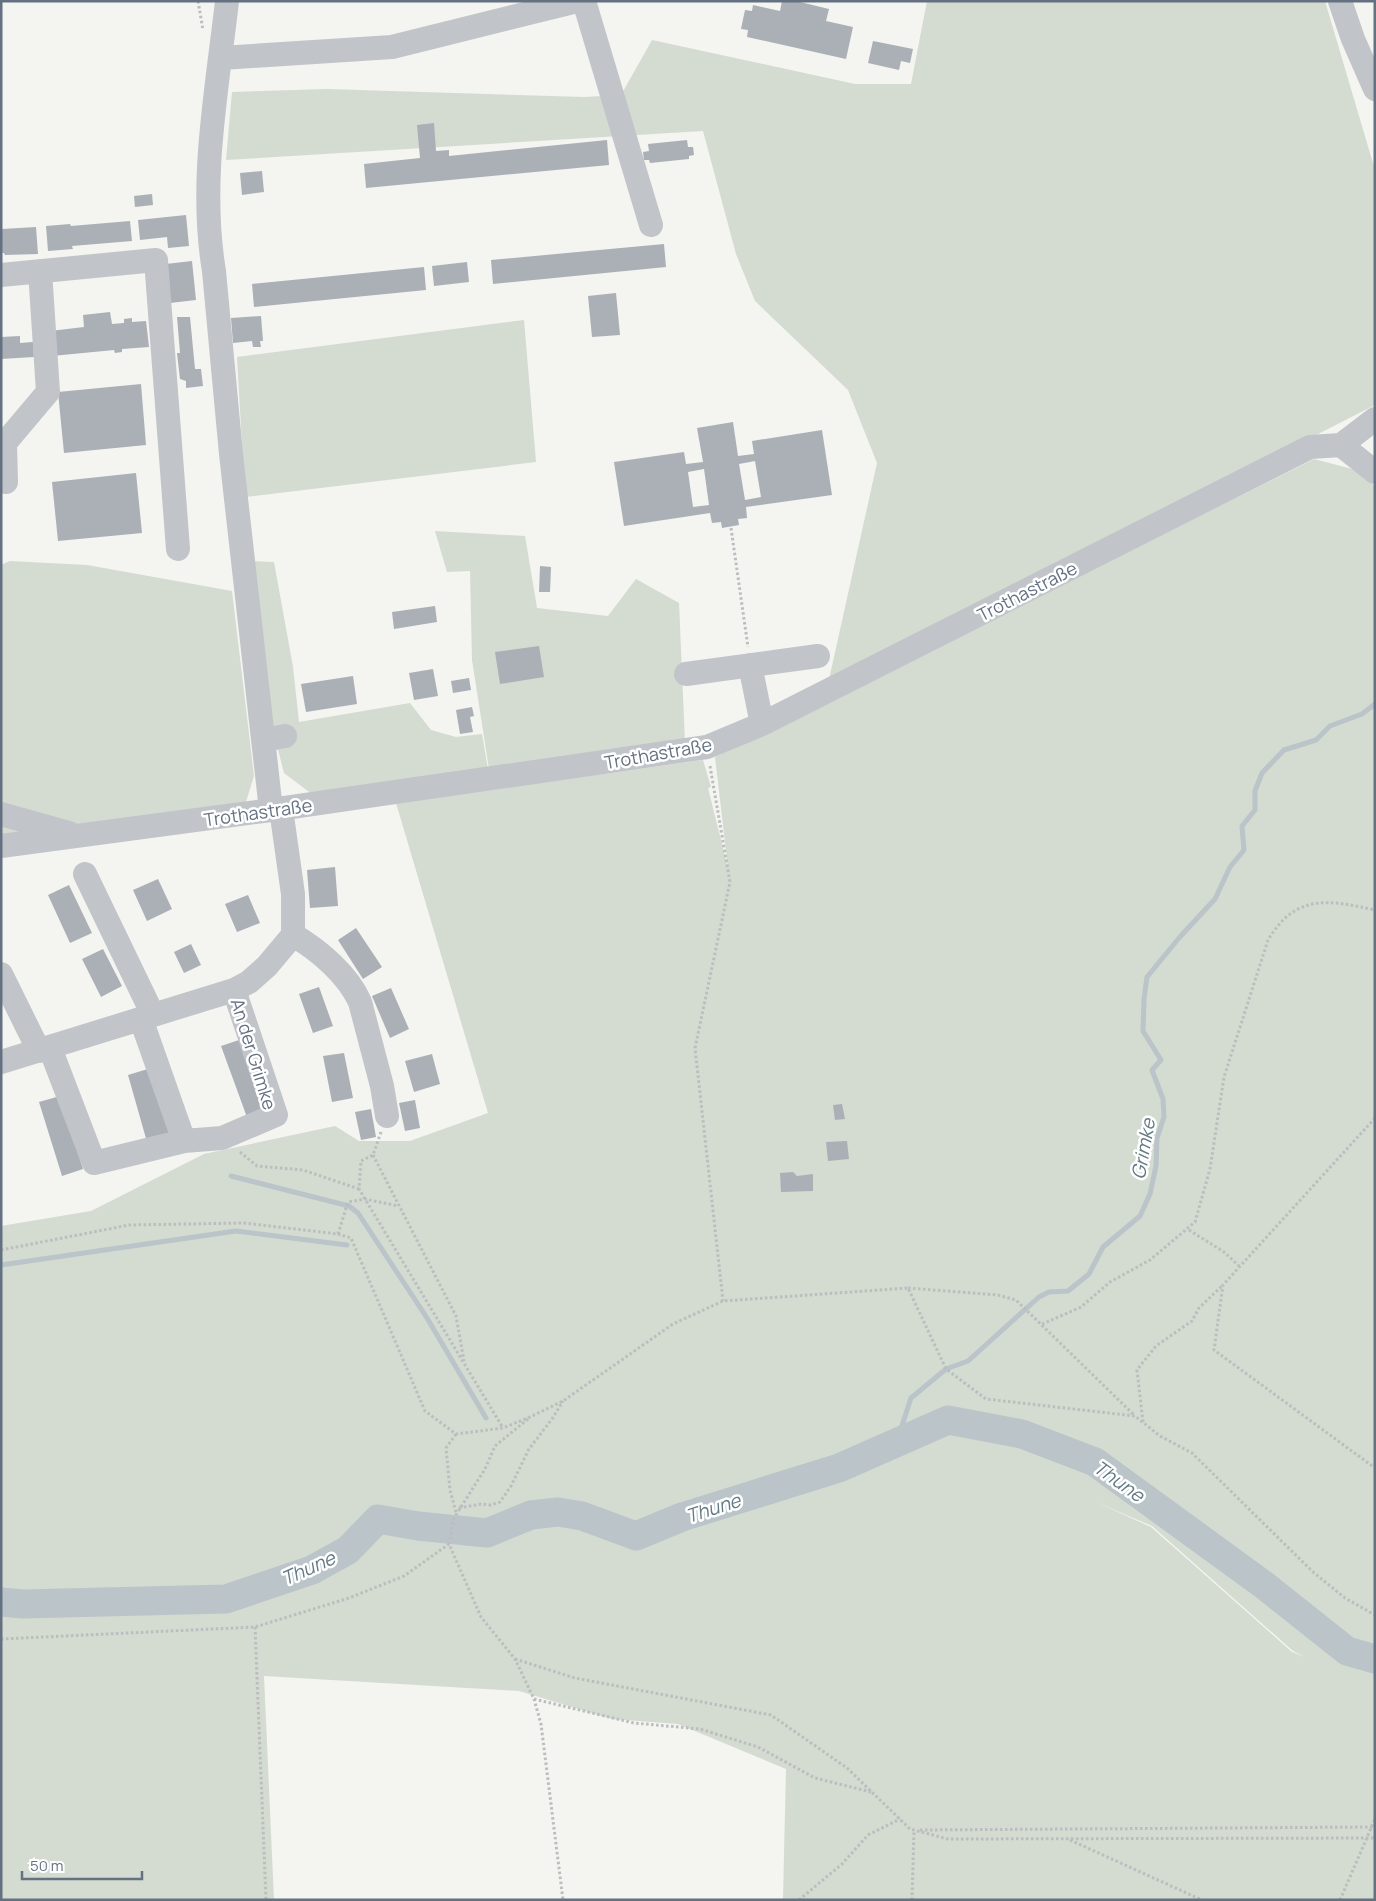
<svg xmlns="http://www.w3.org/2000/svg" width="1376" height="1901" font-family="Manrope,sans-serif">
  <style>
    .green { fill: #d4dbd1; fill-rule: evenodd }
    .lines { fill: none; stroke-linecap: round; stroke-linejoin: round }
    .stream { stroke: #bac4c9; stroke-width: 5 }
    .river { stroke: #bac4c9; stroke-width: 29 }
    .building { fill: #aab0b6; fill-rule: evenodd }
    .path { stroke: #bbbdbf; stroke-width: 3; stroke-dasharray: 2.5 2.5; stroke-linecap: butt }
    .minor { stroke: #c1c4c8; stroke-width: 24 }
    .labels { text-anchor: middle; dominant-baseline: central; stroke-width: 5; stroke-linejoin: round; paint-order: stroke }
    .street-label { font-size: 18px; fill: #637181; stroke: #fff }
    .water-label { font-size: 19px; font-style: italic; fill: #647a85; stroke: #fff }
  </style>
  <rect width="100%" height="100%" fill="#f4f4f0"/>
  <path class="green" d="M 927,1 L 1325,1 L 1375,170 L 1375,405 L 828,684 L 877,463 L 848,390 L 755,301 L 736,254 L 703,131 L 226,160 L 232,92 L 327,89 L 584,97 L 621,95 L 652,40 L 855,84 L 911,84 Z
    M 524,320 L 536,462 L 245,497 L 237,357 Z
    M 1314,459 L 1360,471 L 1375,487 L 1375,1900 L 783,1900 L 786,1769 L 678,1724 L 612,1719 L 519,1691 L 264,1676 L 274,1900 L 1,1900 L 1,1226 L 91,1211 L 204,1154 L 335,1126 L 359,1141 L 410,1141 L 488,1113 L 396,803 L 703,760 L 711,787 L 708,788 L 728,868 L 715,757 ZM 1096,1502 L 1152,1526 L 1293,1651 L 1305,1657 L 1292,1652 L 1151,1527 Z
    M 435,531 L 525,536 L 537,608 L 608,616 L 636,579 L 679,603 L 685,743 L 489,769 L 472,660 L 470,571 L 447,572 Z
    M 10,561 L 87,565 L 232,591 L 254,776 L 245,805 L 1,838 L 1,565 Z
    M 249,561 L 274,562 L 293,667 L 299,722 L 410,703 L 431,730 L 456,737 L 482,734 L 488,769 L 313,795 L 284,773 L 275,738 Z"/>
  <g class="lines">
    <path class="stream" d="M 231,1176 L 349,1206 L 358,1213 L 427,1318 L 486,1418
      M 1,1265 L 236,1231 L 347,1245
      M 896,1444 L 911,1398 L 946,1369 L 968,1361 L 1039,1297 L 1049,1292 L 1068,1291 L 1089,1274 L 1103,1247 L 1140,1216 L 1150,1194 L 1156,1166 L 1157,1138 L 1164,1117 L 1163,1099 L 1152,1070 L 1161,1060 L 1143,1031 L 1144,999 L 1147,977 L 1179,938 L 1215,899 L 1230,867 L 1244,850 L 1242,826 L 1255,810 L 1255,791 L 1262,773 L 1284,750 L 1316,740 L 1330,726 L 1362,714 L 1375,704"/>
    <path class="river" d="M 1,1602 L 23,1604 L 226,1599 L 312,1570 L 348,1550 L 378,1519 L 418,1526 L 487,1533 L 531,1515 L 558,1512 L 582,1516 L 636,1536 L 682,1517 L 839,1468 L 948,1420 L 1022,1434 L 1095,1462 L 1264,1585 L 1347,1651 L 1375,1659"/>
  </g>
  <path class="building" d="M 782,1 L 796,1 L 829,9 L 826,21 L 853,27 L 846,59 L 747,37 L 748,30 L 741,29 L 745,10 L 752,11 L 753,5 L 780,11 Z
    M 873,41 L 913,49 L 910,63 L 901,61 L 899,70 L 868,63 Z
    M 434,123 L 436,151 L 449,150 L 449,156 L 607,140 L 609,165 L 366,188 L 364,164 L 420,158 L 417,125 Z
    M 687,140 L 688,147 L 693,147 L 694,155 L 689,156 L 689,159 L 650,163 L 649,160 L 644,160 L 643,152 L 649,151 L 648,144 Z
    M 262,171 L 264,192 L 242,195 L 240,173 Z
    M 152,194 L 153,205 L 135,207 L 134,196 Z
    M 186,215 L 189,246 L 168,248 L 167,237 L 140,240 L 138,220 Z
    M 130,221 L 132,241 L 72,246 L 73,249 L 48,251 L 46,226 L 70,224 L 71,226 Z
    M 36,227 L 38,254 L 5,255 L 4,253 L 1,253 L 2,229 Z
    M 664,244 L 666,267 L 493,284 L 491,260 Z
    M 192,261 L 196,300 L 170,303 L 166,264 Z
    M 467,262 L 469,282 L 434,286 L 432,266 Z
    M 424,267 L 426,290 L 254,307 L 252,284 Z
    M 616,293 L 620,335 L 592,337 L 588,296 Z
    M 110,312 L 112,324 L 124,323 L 124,319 L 132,318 L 132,322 L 146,321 L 149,347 L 122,349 L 122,352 L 115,353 L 114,350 L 52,356 L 50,331 L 84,327 L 83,315 Z
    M 261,316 L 263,341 L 260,341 L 261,347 L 253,347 L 252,341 L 233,343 L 231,318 Z
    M 177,317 L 190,317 L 195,369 L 201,369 L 203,386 L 186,388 L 186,381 L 180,379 L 177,353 L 180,353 Z
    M 20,336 L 20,343 L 33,342 L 34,357 L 1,359 L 1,337 Z
    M 141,384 L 146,445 L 64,453 L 58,392 Z
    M 733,422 L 738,456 L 754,454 L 752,441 L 822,430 L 832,495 L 746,507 L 747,518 L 738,519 L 739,525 L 722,528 L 721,522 L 712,523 L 710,513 L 624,526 L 614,462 L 684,452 L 686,464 L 703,462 L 697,428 ZM 755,461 L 761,497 L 745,500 L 739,464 ZM 704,469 L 709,505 L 693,507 L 688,472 Z
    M 136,473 L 142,533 L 58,541 L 52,482 Z
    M 540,566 L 551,567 L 550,592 L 539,592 Z
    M 435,606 L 437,622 L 394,629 L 392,612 Z
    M 539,646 L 544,677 L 500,684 L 495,652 Z
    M 433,669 L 438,696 L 414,700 L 409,673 Z
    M 353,676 L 357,704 L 306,712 L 301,684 Z
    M 469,678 L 471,690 L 453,693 L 451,681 Z
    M 472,707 L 474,716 L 470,717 L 473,732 L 460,734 L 456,710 Z
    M 335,867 L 338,906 L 310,908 L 307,870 Z
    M 158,879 L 172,909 L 147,921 L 133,890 Z
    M 69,885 L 92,933 L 70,943 L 48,895 Z
    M 248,895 L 260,923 L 237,932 L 225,904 Z
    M 356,928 L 382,967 L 363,979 L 338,940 Z
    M 191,944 L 201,965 L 184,973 L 174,952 Z
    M 103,949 L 122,986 L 101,997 L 82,959 Z
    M 319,987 L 333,1026 L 313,1033 L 299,994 Z
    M 391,988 L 409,1029 L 390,1038 L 372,996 Z
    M 242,1039 L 269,1113 L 248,1120 L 221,1046 Z
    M 344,1053 L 353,1098 L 332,1102 L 323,1056 Z
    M 432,1054 L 440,1084 L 414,1092 L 405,1061 Z
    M 151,1068 L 171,1135 L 147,1142 L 128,1075 Z
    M 60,1096 L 83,1169 L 62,1176 L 39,1102 Z
    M 415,1100 L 420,1128 L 405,1131 L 399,1103 Z
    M 842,1104 L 845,1119 L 835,1120 L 833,1105 Z
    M 371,1109 L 376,1137 L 361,1140 L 355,1112 Z
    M 847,1141 L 849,1159 L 828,1161 L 826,1142 Z
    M 793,1172 L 797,1176 L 813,1174 L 813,1191 L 781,1192 L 780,1173 Z"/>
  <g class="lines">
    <path class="path" d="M 198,1 L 203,30
      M 731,528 L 748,647
      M 710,766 L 730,882 L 695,1048 L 723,1301
      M 1375,1118 L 1223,1285 L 1214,1350 L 1375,1468
      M 381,1132 L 373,1155 L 361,1161 L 359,1189 L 503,1428
      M 240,1152 L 257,1166 L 303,1170 L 359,1189
      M 373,1155 L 456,1316 L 464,1361
      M 1189,1230 L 1224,1252 L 1239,1266
      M 338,1234 L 348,1202 L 365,1199 L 398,1206
      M 1,1250 L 129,1225 L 244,1223 L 338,1234 L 351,1238 L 425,1411 L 456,1434 L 503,1428 L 530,1417 L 563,1401 L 673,1324 L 723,1301 L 908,1288 L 946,1369 L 986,1399 L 1135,1416 L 1160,1436 L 1192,1453 L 1313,1572 L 1345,1598 L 1375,1615
      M 908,1288 L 998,1295 L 1016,1300 L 1134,1415
      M 1042,1324 L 1081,1307 L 1110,1282 L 1150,1260 L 1195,1222 L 1210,1169 L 1224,1077 L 1268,940 C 1296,893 1329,900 1375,910
      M 528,1419 L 495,1446 L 485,1469 L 454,1518 L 449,1544 L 481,1617 L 515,1659 L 534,1699 L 541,1724 L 563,1900
      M 1143,1422 L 1137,1370 L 1156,1346 L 1192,1321 L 1199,1308 L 1222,1286
      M 456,1434 L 446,1448 L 450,1490 L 456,1512
      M 459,1508 L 481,1504 L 491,1505 L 500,1502 L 511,1486 L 529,1449 L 552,1419 L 563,1401
      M 255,1627 L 266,1900
      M 1,1639 L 255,1627 L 349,1598 L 404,1576 L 449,1544
      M 515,1659 L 575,1678 L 771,1715 L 847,1768 L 910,1829 L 948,1839 L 1375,1838
      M 534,1699 L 634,1723 L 700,1729 L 758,1747 L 815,1778 L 871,1792
      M 920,1830 L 1375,1827
      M 1070,1840 L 1202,1900
      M 799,1900 L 842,1864 L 868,1835 L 900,1819
      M 912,1900 L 914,1830
      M 1340,1900 L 1375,1819"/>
    <path class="minor" d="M 227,1 C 217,91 199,181 214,271 L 231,454 L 271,810
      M 584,1 L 651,225
      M 1340,1 L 1353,39 L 1375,89
      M 221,58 L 392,47 L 577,1
      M 1,275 L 156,260 L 178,549
      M 1341,445 L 1375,472
      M 6,482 L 5,443 L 48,392 L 40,271
      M 750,665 L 762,724
      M 686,674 L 818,656
      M 264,740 L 285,736
      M 1,814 L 69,833
      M 1,846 L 271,810 L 707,747 L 762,724 L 1310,447 L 1341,445 L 1375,419
      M 85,874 L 153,1015
      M 293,935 C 319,950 348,975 360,1002 L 382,1086 L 387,1116
      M 1,974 L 39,1051
      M 141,1019 L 184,1141
      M 50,1048 L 94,1163 L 184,1141 L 222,1138 L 276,1115 L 234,990
      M 1,1062 L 234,990 L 249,982 L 267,966 L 293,935 L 293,894 L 281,809"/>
  </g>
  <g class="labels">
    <g class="street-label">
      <text transform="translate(1027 591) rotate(-27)">Trothastraße</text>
      <text transform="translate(658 753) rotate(-10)">Trothastraße</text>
      <text transform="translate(258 812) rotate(-8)">Trothastraße</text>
      <text transform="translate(254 1054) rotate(73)">An der Grimke</text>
    </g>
    <g class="water-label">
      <text transform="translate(1143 1149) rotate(-80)">Grimke</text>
      <text transform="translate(1119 1481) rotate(35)">Thune</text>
      <text transform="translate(713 1508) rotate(-18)">Thune</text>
      <text transform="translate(308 1568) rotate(-24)">Thune</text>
    </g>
  </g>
  <rect width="1376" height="1901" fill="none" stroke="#637181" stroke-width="5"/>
  <path d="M22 1871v8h120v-8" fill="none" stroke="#637181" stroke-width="2.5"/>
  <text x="30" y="1871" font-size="15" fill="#637181" stroke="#ffffff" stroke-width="4" paint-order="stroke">50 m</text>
</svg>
